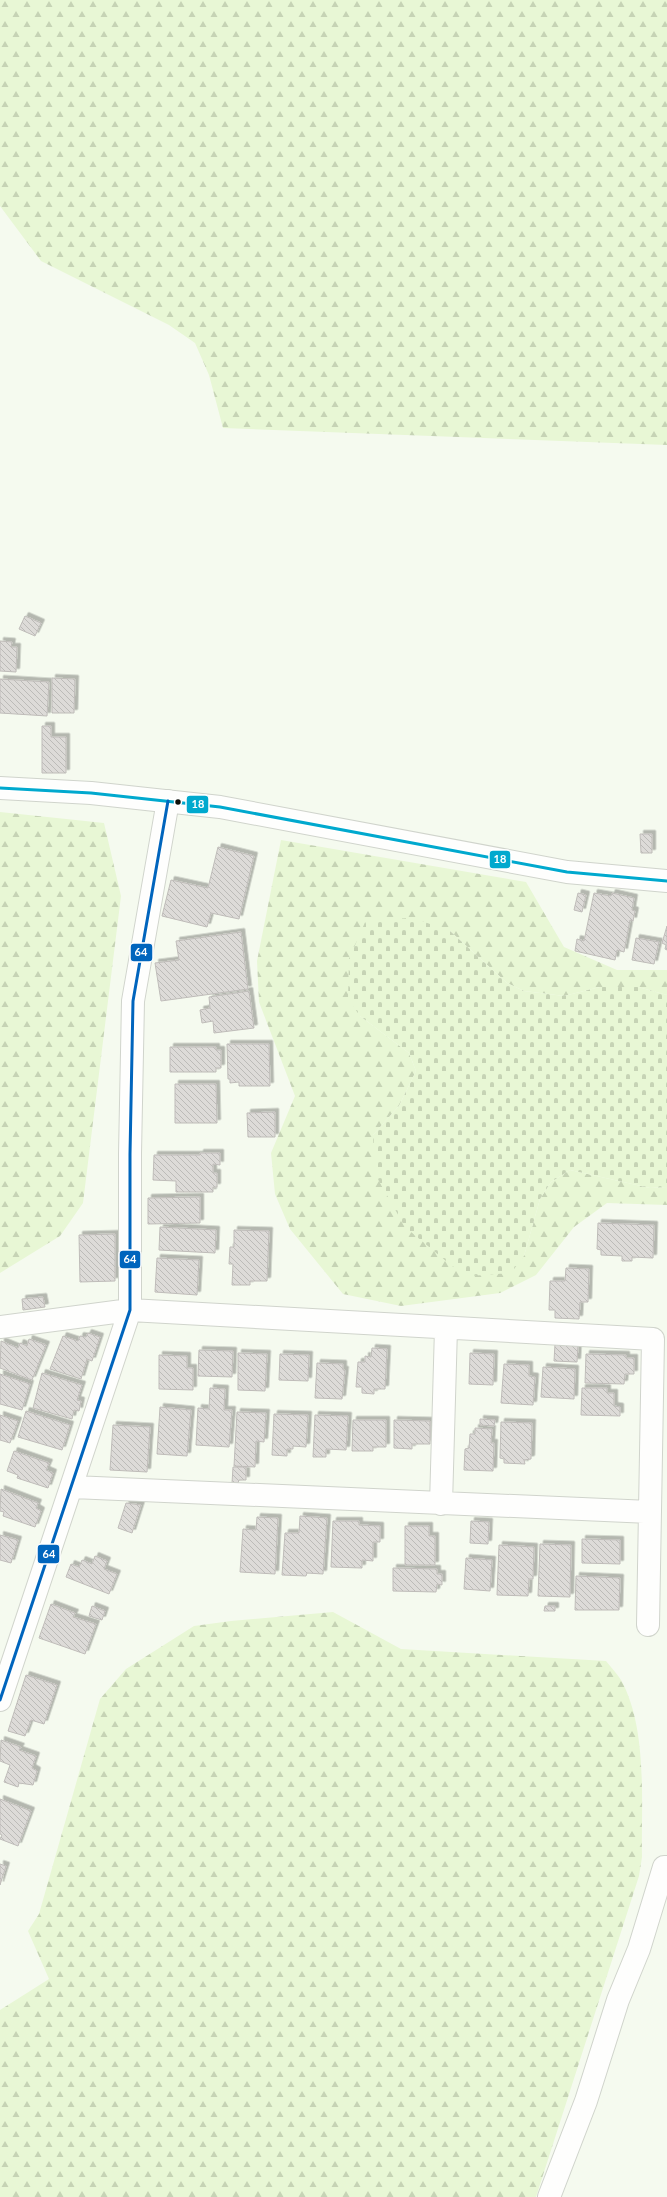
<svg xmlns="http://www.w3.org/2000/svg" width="667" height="2197" font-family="Lato,sans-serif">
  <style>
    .forest { fill: url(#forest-firs) }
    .cemetery { fill: url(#cemetery-stones) }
    .building { fill: url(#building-back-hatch); stroke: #bfbcb9; filter: url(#shadow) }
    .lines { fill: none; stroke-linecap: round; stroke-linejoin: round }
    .minor-casing { stroke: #d0d4cc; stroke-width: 24 }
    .secondary-casing { stroke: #d0d4cc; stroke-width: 24 }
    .minor { stroke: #fefefd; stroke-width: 22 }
    .secondary { stroke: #fefefd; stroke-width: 22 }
    .bus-1-casing { stroke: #fff; stroke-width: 6 }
    .bus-2-casing { stroke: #fff; stroke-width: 6 }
    .bus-1 { stroke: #00a9ce; stroke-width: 3 }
    .bus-2 { stroke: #0065bd; stroke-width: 3 }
    .bus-dot { fill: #0c0f08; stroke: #fff; stroke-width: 1.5 }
    .line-badge { stroke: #fff; stroke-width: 1.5 }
    .badge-label { font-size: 11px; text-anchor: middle; font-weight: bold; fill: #fff }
  </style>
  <defs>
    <pattern id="forest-firs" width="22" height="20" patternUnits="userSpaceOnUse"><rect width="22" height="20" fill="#e8f7d5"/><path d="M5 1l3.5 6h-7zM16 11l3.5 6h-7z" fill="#c6d3b5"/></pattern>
    <pattern id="cemetery-stones" width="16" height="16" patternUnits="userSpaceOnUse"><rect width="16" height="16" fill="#e8f7d5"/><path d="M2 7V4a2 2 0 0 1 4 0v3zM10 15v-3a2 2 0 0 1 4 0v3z" fill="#c6d3b5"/></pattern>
    <pattern id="building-back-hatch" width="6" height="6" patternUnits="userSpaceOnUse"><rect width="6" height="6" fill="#dddbd8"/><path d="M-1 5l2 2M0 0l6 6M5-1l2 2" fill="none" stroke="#bcbbb8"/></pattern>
    <filter id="shadow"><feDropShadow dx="3.5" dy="-3.5" stdDeviation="0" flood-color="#0004"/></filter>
  </defs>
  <rect width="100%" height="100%" fill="#f5faef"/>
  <path class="forest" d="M 0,0 L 667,0 L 667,445 L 223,428 L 209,375 L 195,343 L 169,325 L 41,261 L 0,206 Z
    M 0,812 L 104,823 L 121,896 L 83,1203 L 60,1236 L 0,1273 Z
    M 281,840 L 526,882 L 564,947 L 617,970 L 667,970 L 667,995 L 638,987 L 600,987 L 564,996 L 524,991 L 507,983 L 450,931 L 360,1016 L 409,1053 L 416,1071 L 399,1106 L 373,1135 L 524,1256 L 540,1199 L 551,1182 L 570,1170 L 650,1188 L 667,1187 L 667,1205 L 607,1203 L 574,1227 L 536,1275 L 500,1293 L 401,1306 L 343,1294 L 290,1229 L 275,1194 L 271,1153 L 295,1096 L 259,1002 L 257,961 Z
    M 333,1612 L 401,1649 L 606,1661 C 611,1667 617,1674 621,1680 C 648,1729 641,1803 642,1857 L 639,1876 L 536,2197 L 0,2197 L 0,2010 L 49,1979 L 28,1931 L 39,1914 L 100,1699 L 126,1669 L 194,1626 L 231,1621 Z"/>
  <path class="cemetery" d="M 413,918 L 450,931 L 507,983 L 524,991 L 564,996 L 600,987 L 638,987 L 667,995 L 667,1187 L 650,1188 L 570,1170 L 551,1182 L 540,1199 L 524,1256 L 511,1273 L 470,1276 L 452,1266 L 405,1227 L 375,1174 L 373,1135 L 399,1106 L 416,1071 L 409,1053 L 360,1016 L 348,999 L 349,959 L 366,920 Z"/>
  <path class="building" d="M 25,616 L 41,623 L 35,636 L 19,629 Z
    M 0,641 L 12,642 L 11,647 L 17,647 L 16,672 L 0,671 Z
    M 52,678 L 75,679 L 74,713 L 52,713 Z
    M 0,679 L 49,682 L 47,716 L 0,713 Z
    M 42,726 L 51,726 L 51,737 L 66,737 L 66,773 L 42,773 Z
    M 640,834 L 652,834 L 652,853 L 641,853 Z
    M 218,847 L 254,856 L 239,919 L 211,913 L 207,927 L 162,916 L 171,880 L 208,888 Z
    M 578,893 L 586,895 L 582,912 L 574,910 Z
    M 594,893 L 611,896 L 612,893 L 634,898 L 632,910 L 635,911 L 633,921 L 630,920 L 624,952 L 617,950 L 615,960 L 575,951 L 577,939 L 584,941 Z
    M 667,926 L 667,950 L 665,949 L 666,945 L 662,943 Z
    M 241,932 L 248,989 L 161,1001 L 155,963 L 179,960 L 176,941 Z
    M 636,938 L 659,942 L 654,964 L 632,960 Z
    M 249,991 L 254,1028 L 214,1033 L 213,1021 L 202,1023 L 200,1010 L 210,1008 L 209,997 Z
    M 227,1044 L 269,1044 L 270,1086 L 239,1086 L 239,1082 L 230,1083 L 230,1079 L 228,1079 Z
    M 170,1047 L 216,1047 L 216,1050 L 221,1050 L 221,1068 L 216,1068 L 216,1072 L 170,1072 Z
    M 175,1084 L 216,1084 L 217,1123 L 175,1123 Z
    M 275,1112 L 275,1137 L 248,1137 L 247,1113 Z
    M 200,1153 L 220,1153 L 220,1165 L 213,1164 L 213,1173 L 217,1173 L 217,1187 L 213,1187 L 213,1192 L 176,1192 L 176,1181 L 153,1180 L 154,1155 L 200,1155 Z
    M 200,1197 L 200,1223 L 148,1224 L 148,1198 Z
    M 598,1223 L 654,1225 L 653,1258 L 632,1257 L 632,1261 L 622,1261 L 622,1256 L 601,1255 L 601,1250 L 597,1249 Z
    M 160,1227 L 216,1230 L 215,1253 L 159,1250 Z
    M 234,1230 L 269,1231 L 267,1281 L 250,1281 L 250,1285 L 232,1285 L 233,1264 L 229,1264 L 230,1247 L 234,1247 Z
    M 115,1234 L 115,1281 L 80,1282 L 79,1235 Z
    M 157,1258 L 199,1260 L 197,1295 L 155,1292 Z
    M 566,1268 L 589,1269 L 588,1302 L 580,1302 L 579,1319 L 555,1318 L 555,1310 L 549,1310 L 550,1281 L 565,1281 Z
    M 43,1297 L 45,1307 L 23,1310 L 22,1299 Z
    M 88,1333 L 100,1337 L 92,1361 L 87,1359 L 81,1379 L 50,1369 L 63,1336 L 78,1341 L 80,1336 L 86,1337 Z
    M 29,1339 L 46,1345 L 32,1380 L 0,1368 L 1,1341 L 18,1348 L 20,1343 L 27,1346 Z
    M 555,1344 L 578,1345 L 577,1362 L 554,1361 Z
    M 372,1348 L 387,1349 L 385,1389 L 374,1389 L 374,1394 L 362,1393 L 362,1387 L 356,1387 L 358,1362 L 365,1362 L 365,1356 L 371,1357 Z
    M 199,1350 L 233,1351 L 232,1377 L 198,1376 Z
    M 238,1353 L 267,1354 L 265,1391 L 238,1390 Z
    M 470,1353 L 494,1354 L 493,1385 L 469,1384 Z
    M 280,1354 L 309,1355 L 308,1381 L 279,1380 Z
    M 586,1354 L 626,1355 L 626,1358 L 634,1358 L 634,1374 L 625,1374 L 624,1384 L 585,1383 Z
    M 159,1355 L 187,1356 L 187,1368 L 193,1368 L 193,1390 L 159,1389 Z
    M 317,1363 L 343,1364 L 343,1370 L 345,1370 L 342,1399 L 315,1398 Z
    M 504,1364 L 529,1365 L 529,1376 L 535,1377 L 533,1405 L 501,1403 Z
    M 543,1367 L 575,1369 L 574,1399 L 541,1397 Z
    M 42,1373 L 82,1385 L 77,1400 L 81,1401 L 79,1411 L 74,1410 L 72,1419 L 33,1408 Z
    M 0,1374 L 30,1384 L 22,1410 L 0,1404 Z
    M 210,1388 L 225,1389 L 224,1410 L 232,1410 L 229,1447 L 196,1445 L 198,1408 L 209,1409 Z
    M 582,1388 L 607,1388 L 607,1393 L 614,1393 L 614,1406 L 620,1407 L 620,1416 L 581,1415 Z
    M 160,1407 L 191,1410 L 187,1456 L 157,1454 Z
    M 26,1411 L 70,1425 L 62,1450 L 18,1437 Z
    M 237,1412 L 266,1413 L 264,1442 L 256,1441 L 255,1467 L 234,1466 Z
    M 274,1414 L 308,1415 L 306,1447 L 293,1446 L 293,1449 L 287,1449 L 287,1456 L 272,1455 Z
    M 0,1415 L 18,1421 L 10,1443 L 0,1440 Z
    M 315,1415 L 348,1416 L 346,1450 L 326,1449 L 326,1457 L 313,1457 Z
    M 480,1419 L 495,1420 L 494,1426 L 480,1425 Z
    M 353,1420 L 386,1420 L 386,1447 L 373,1447 L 373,1451 L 352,1451 Z
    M 394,1420 L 430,1421 L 430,1444 L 412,1444 L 412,1449 L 394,1448 Z
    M 501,1422 L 532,1423 L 531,1459 L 524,1460 L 525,1464 L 504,1463 L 504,1459 L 500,1458 Z
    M 113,1425 L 150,1427 L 147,1472 L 110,1470 Z
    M 475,1428 L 492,1429 L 491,1443 L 494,1443 L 493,1471 L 464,1470 L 465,1449 L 469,1448 L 470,1434 L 475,1434 Z
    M 14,1451 L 49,1463 L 46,1470 L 53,1473 L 48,1488 L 17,1478 L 18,1475 L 7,1471 Z
    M 233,1467 L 246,1467 L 246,1480 L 239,1480 L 238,1483 L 232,1483 Z
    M 1,1489 L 38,1503 L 36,1508 L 41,1511 L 35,1527 L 3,1516 L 4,1512 L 0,1511 Z
    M 126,1503 L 141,1505 L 132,1533 L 118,1528 Z
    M 300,1516 L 327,1518 L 323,1574 L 307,1573 L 306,1576 L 282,1575 L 285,1533 L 299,1533 Z
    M 257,1517 L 278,1518 L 275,1574 L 240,1572 L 243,1529 L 256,1530 Z
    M 333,1521 L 359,1521 L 359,1525 L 380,1526 L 380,1542 L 373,1542 L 373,1561 L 362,1560 L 362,1568 L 331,1567 Z
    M 471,1521 L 489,1522 L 488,1544 L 470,1543 Z
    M 405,1526 L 429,1526 L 429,1536 L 435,1536 L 435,1565 L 405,1565 Z
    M 0,1535 L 18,1540 L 11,1563 L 0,1560 Z
    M 582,1539 L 620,1540 L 620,1564 L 582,1563 Z
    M 540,1544 L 571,1545 L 570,1597 L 538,1596 Z
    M 499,1545 L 534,1547 L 533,1579 L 529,1579 L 528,1596 L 497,1595 Z
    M 95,1556 L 107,1561 L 104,1569 L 117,1574 L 109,1594 L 66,1577 L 71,1564 L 79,1567 L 82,1560 L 92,1564 Z
    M 466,1558 L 492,1560 L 490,1591 L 464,1589 Z
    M 393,1568 L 437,1569 L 437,1574 L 442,1574 L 442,1585 L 437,1584 L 436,1592 L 393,1591 Z
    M 576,1576 L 620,1578 L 619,1610 L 575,1610 Z
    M 51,1604 L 75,1613 L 73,1617 L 96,1624 L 85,1654 L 39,1638 Z
    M 92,1606 L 105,1611 L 102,1620 L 89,1616 Z
    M 545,1606 L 555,1606 L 555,1611 L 544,1611 Z
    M 26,1675 L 57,1685 L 44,1724 L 31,1720 L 25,1736 L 8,1731 Z
    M 1,1740 L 21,1747 L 19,1750 L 36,1756 L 32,1768 L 37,1771 L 33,1785 L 19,1783 L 18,1787 L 4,1782 L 10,1765 L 0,1761 Z
    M 0,1799 L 31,1811 L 18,1846 L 0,1839 L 2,1835 L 0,1834 Z
    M 0,1864 L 6,1866 L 0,1885 Z"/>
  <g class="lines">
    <g class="minor-casing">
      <path id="minor" d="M 0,1327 L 130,1310 L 653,1339 L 648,1625
        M 73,1487 L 650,1512
        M 441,1504 L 446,1328
        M 0,1700 L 130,1310 L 130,1154 L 133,1001 L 168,801
        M 549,2197 L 586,2101 L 618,2000 L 639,1949 L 664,1867 L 667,1867"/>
    </g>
    <g class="secondary-casing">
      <path id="secondary" d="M 0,788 L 91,793 L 220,807 L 567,872 L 667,881"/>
    </g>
    <use href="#minor" class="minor"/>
    <use href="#secondary" class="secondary"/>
    <g class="bus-1-casing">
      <path id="bus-1" d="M 0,788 L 91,793 L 220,807 L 567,872 L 667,881"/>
    </g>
    <g class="bus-2-casing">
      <path id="bus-2" d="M 0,1700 L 130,1310 L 130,1154 L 133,1001 L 168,801"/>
    </g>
    <use href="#bus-1" class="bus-1"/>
    <use href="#bus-2" class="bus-2"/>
  </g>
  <circle class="bus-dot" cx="178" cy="802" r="3.5"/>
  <g class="line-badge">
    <rect x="186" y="795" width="23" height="19" rx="4" fill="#00a9ce"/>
    <rect x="489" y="850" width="22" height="19" rx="4" fill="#00a9ce"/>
    <rect x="130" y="943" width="23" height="19" rx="4" fill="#0065bd"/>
    <rect x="119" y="1250" width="22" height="19" rx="4" fill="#0065bd"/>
    <rect x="37" y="1544" width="23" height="20" rx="4" fill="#0065bd"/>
  </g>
  <g class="badge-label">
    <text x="198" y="808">18</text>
    <text x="500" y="863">18</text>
    <text x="141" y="956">64</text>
    <text x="130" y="1263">64</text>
    <text x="49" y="1558">64</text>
  </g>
</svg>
